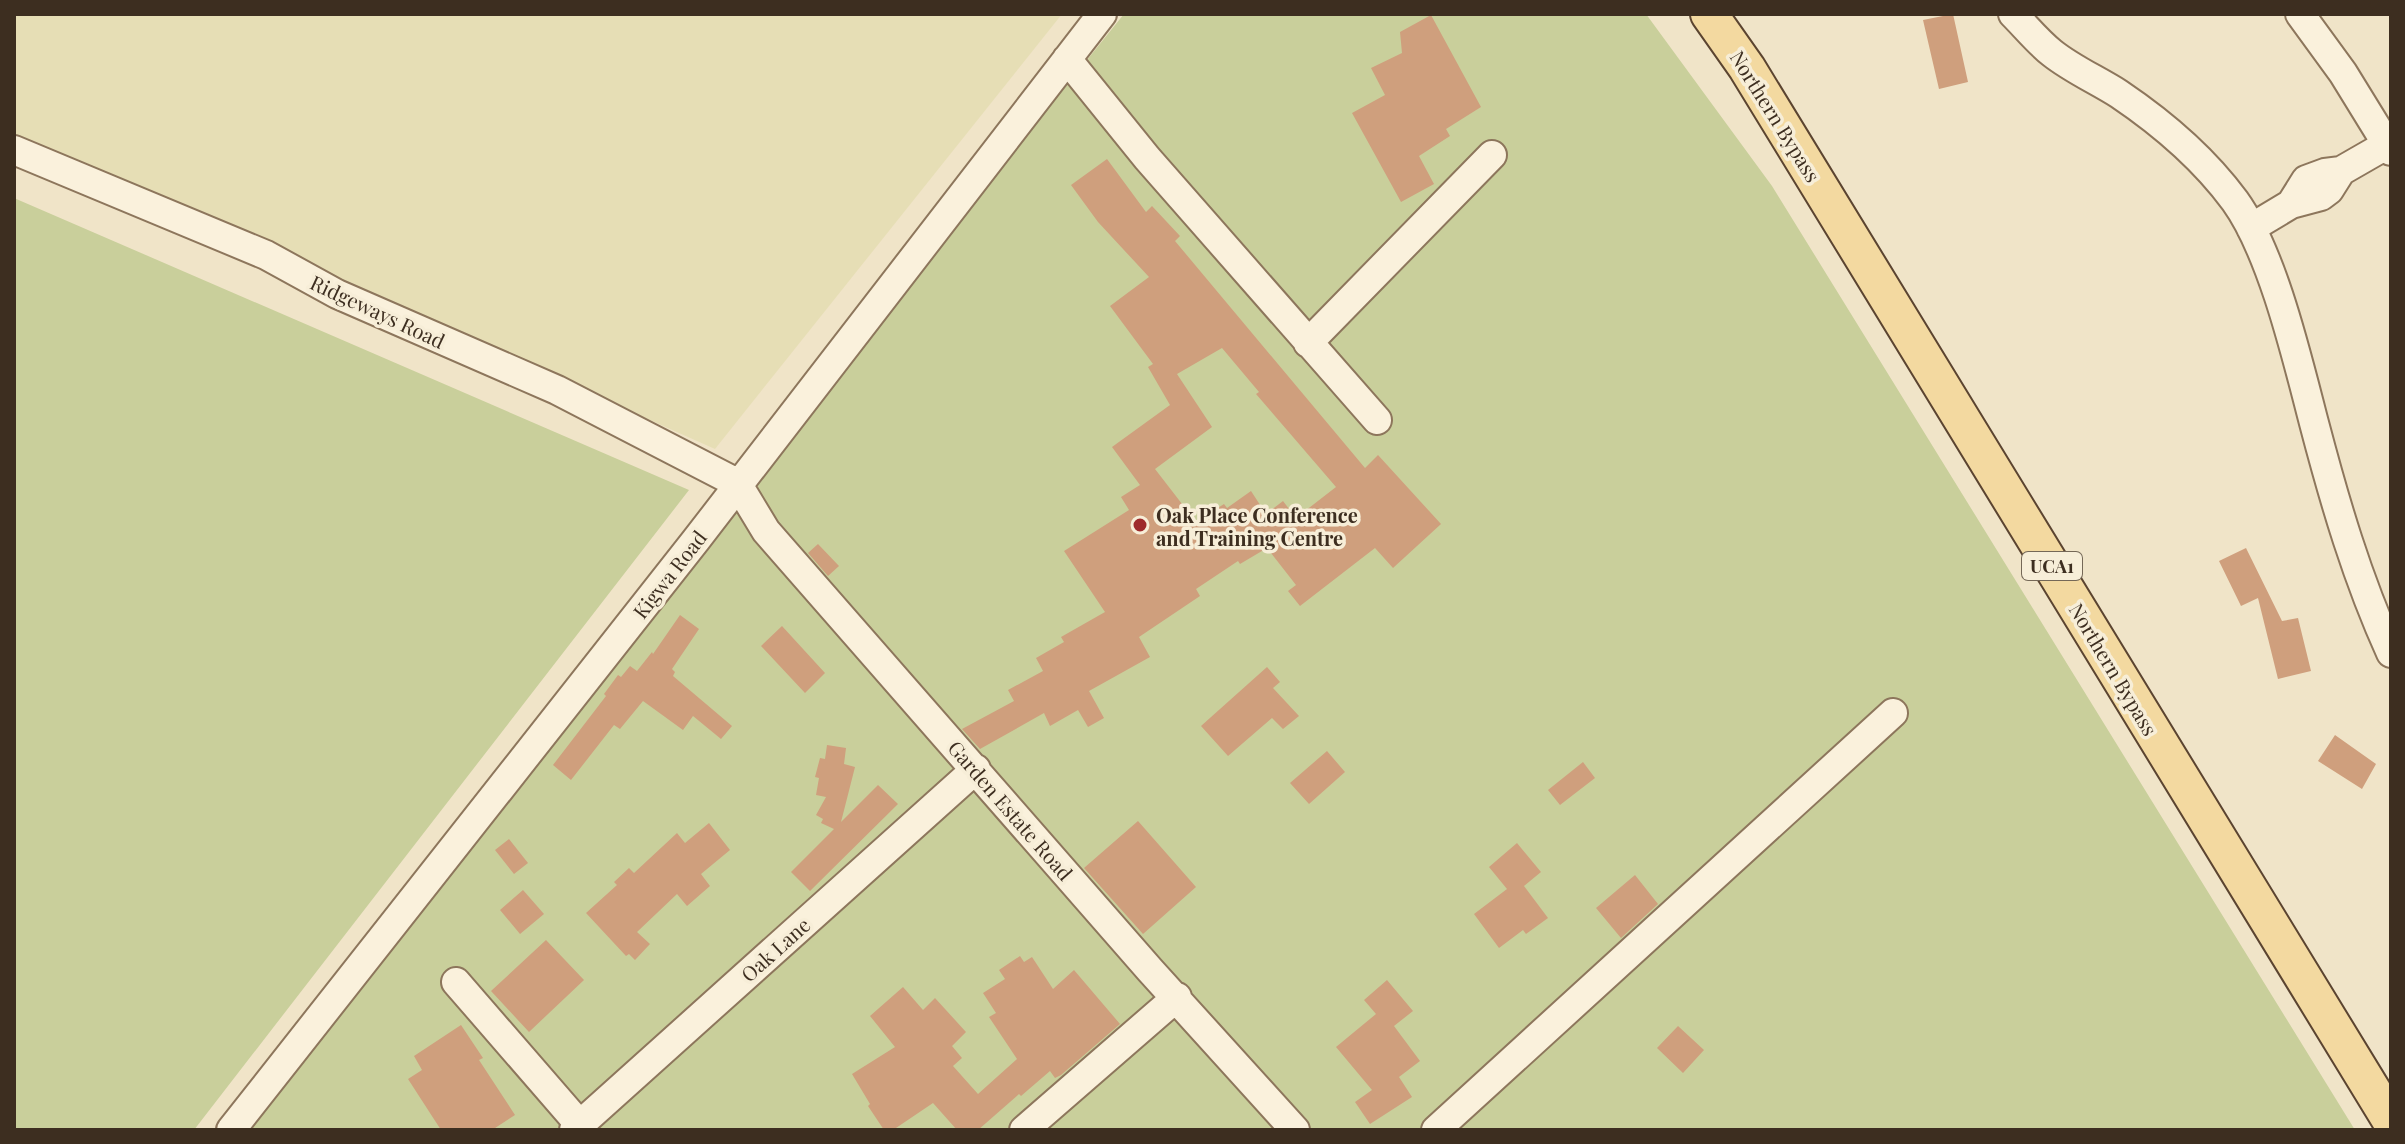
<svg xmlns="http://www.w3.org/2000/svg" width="2405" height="1144" font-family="'Playfair Display',serif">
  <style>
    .farmland { fill: #e6deb5 }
    .green { fill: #c9cf9b }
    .building { fill: #cf9f7d; fill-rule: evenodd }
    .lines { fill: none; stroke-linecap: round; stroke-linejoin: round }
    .minor-casing { stroke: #8d765c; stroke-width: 32 }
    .major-casing { stroke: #5b4430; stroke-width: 40 }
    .minor { stroke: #faf1dc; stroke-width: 28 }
    .major { stroke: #f3d9a0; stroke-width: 36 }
    .poi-dot { fill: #9e2a2b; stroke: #f7eed8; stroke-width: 3 }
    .labels { text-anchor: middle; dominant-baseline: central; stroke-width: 7; stroke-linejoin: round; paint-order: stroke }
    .shield { fill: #f7eed8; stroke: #756857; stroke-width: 2 }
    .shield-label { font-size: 18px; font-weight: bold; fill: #3d2e20 }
    .street-label { font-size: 20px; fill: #3d2e20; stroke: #f7eed8 }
    .poi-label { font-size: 20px; font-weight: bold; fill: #3d2e20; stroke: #f7eed8; text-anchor: start }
  </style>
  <rect width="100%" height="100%" fill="#f0e4c8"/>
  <path class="farmland" d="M 14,14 L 1062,14 L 715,449 L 14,137 Z"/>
  <path class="green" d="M 1124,14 L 1646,14 L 1772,186 L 2355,1130 L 225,1130 Z
    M 14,198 L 689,490 L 194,1130 L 14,1130 Z"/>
  <path class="building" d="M 1953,14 L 1968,82 L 1939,89 L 1923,20 Z
    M 1431,15 L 1481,107 L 1446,129 L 1450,136 L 1419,156 L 1434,184 L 1401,202 L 1352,113 L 1385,95 L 1371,68 L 1402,53 L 1400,32 Z
    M 1107,159 L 1146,212 L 1152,206 L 1180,236 L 1175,241 L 1365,468 L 1378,455 L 1441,524 L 1393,568 L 1375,548 L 1300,606 L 1288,591 L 1296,585 L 1267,548 L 1240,564 L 1238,561 L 1196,589 L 1200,596 L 1139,637 L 1150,657 L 1089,691 L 1104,718 L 1088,727 L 1078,710 L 1050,726 L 1044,713 L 980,749 L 962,729 L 1014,701 L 1008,690 L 1043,671 L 1036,658 L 1064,642 L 1061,637 L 1105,612 L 1064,551 L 1129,510 L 1121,497 L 1140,485 L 1112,447 L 1170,405 L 1148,367 L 1153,364 L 1110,306 L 1149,277 L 1098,222 L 1071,185 ZM 1222,348 L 1259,392 L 1256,394 L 1336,487 L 1296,518 L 1283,501 L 1266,514 L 1251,491 L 1227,508 L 1224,504 L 1196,522 L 1155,469 L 1212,427 L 1177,374 Z
    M 818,544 L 839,566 L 828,576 L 808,553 Z
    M 2246,548 L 2282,621 L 2298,618 L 2311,671 L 2278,679 L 2258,598 L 2241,606 L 2219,561 Z
    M 680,615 L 699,629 L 672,669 L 675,672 L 673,676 L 732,726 L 721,739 L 693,716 L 683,730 L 643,701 L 620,729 L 614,725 L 571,780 L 553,765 L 606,696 L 604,694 L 618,675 L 621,677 L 630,666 L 637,671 L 652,652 L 653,654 Z
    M 782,626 L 825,673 L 805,693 L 761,646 Z
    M 1267,667 L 1280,682 L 1273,688 L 1299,716 L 1283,729 L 1272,718 L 1228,756 L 1201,726 Z
    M 2335,735 L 2376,764 L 2362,789 L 2318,761 Z
    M 827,745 L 846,748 L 844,764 L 855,767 L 841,822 L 878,785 L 898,804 L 810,891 L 791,872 L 834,829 L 821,823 L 823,819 L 816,815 L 826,797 L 816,795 L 819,778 L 815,777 L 820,758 L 825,759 Z
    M 1327,751 L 1345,772 L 1309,804 L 1290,783 Z
    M 1583,762 L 1595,778 L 1560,805 L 1548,790 Z
    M 1138,821 L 1196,887 L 1143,934 L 1084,868 Z
    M 709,823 L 730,850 L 701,874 L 710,886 L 687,906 L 677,894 L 637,932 L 650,944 L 635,960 L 629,954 L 626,956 L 586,913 L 617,885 L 614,882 L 629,868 L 634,873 L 677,833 L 685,843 Z
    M 509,839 L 528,863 L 514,874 L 495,850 Z
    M 1517,843 L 1541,872 L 1524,886 L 1548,918 L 1526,934 L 1523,930 L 1499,948 L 1474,914 L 1507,889 L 1489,867 Z
    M 1635,875 L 1658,904 L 1621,938 L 1596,908 Z
    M 523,890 L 544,914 L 520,934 L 500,910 Z
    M 546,940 L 584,980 L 529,1032 L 491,991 Z
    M 1020,956 L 1024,962 L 1032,957 L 1053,989 L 1074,970 L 1120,1024 L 1061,1075 L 1055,1078 L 1050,1071 L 1021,1096 L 1019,1094 L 978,1130 L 957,1130 L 933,1103 L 893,1130 L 884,1130 L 868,1106 L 870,1104 L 852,1074 L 895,1047 L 870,1016 L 903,987 L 923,1010 L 935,998 L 966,1032 L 952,1046 L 962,1058 L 953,1066 L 978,1094 L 1017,1059 L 989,1017 L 996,1013 L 983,993 L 1005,979 L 999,970 Z
    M 1387,980 L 1413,1011 L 1394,1026 L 1420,1061 L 1399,1077 L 1412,1097 L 1370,1124 L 1355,1102 L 1372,1090 L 1336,1047 L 1376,1014 L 1364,1000 Z
    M 461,1025 L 483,1058 L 479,1060 L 515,1115 L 492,1130 L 441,1130 L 408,1079 L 422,1070 L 414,1056 Z
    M 1678,1026 L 1704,1050 L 1683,1073 L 1657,1048 Z"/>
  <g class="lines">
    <g class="minor-casing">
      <path id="minor" d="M 2013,14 C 2026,27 2038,42 2052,53 C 2072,69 2097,80 2119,94 C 2162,123 2204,159 2235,201 C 2273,254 2297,358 2314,423 C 2335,503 2357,578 2391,653
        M 2300,14 L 2343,73 L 2391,151
        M 1067,59 L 1147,158 L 1377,420
        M 14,150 L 266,255 L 337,294 L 557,390 L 737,483 L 766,531 L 1150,970 L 1295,1130
        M 2291,204 L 2306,180 L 2325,173 L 2341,171 L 2388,144
        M 2251,228 L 2291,204 L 2321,196 L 2329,190 L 2341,171
        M 1308,343 L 1492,155
        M 456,982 L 580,1125
        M 231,1130 L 696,540 L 1102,14
        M 574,1130 L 976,769
        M 1024,1130 L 1177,997
        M 1436,1130 L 1893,713"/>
    </g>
    <g class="major-casing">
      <path id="major" d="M 1709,14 L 1747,68 L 2391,1121"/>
    </g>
    <use href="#minor" class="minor"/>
    <use href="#major" class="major"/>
  </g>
  <circle class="poi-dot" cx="1140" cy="525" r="8"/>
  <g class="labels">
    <rect class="shield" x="2022" y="552" width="60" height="28" rx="6"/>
    <g class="shield-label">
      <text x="2052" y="566">UCA1</text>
    </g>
    <g class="street-label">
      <text transform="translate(1776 116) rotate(58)">Northern Bypass</text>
      <text transform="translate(378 311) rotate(25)">Ridgeways Road</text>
      <text transform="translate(669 574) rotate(-52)">Kigwa Road</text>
      <text transform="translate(2114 669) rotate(59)">Northern Bypass</text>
      <text transform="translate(1011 810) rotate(49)">Garden Estate Road</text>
      <text transform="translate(775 949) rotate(-42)">Oak Lane</text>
    </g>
    <g class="poi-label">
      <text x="1156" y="514">Oak Place Conference<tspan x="1156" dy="23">and Training Centre</tspan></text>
    </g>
  </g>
  <rect width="2405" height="1144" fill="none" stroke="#3d2e20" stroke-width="32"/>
</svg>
